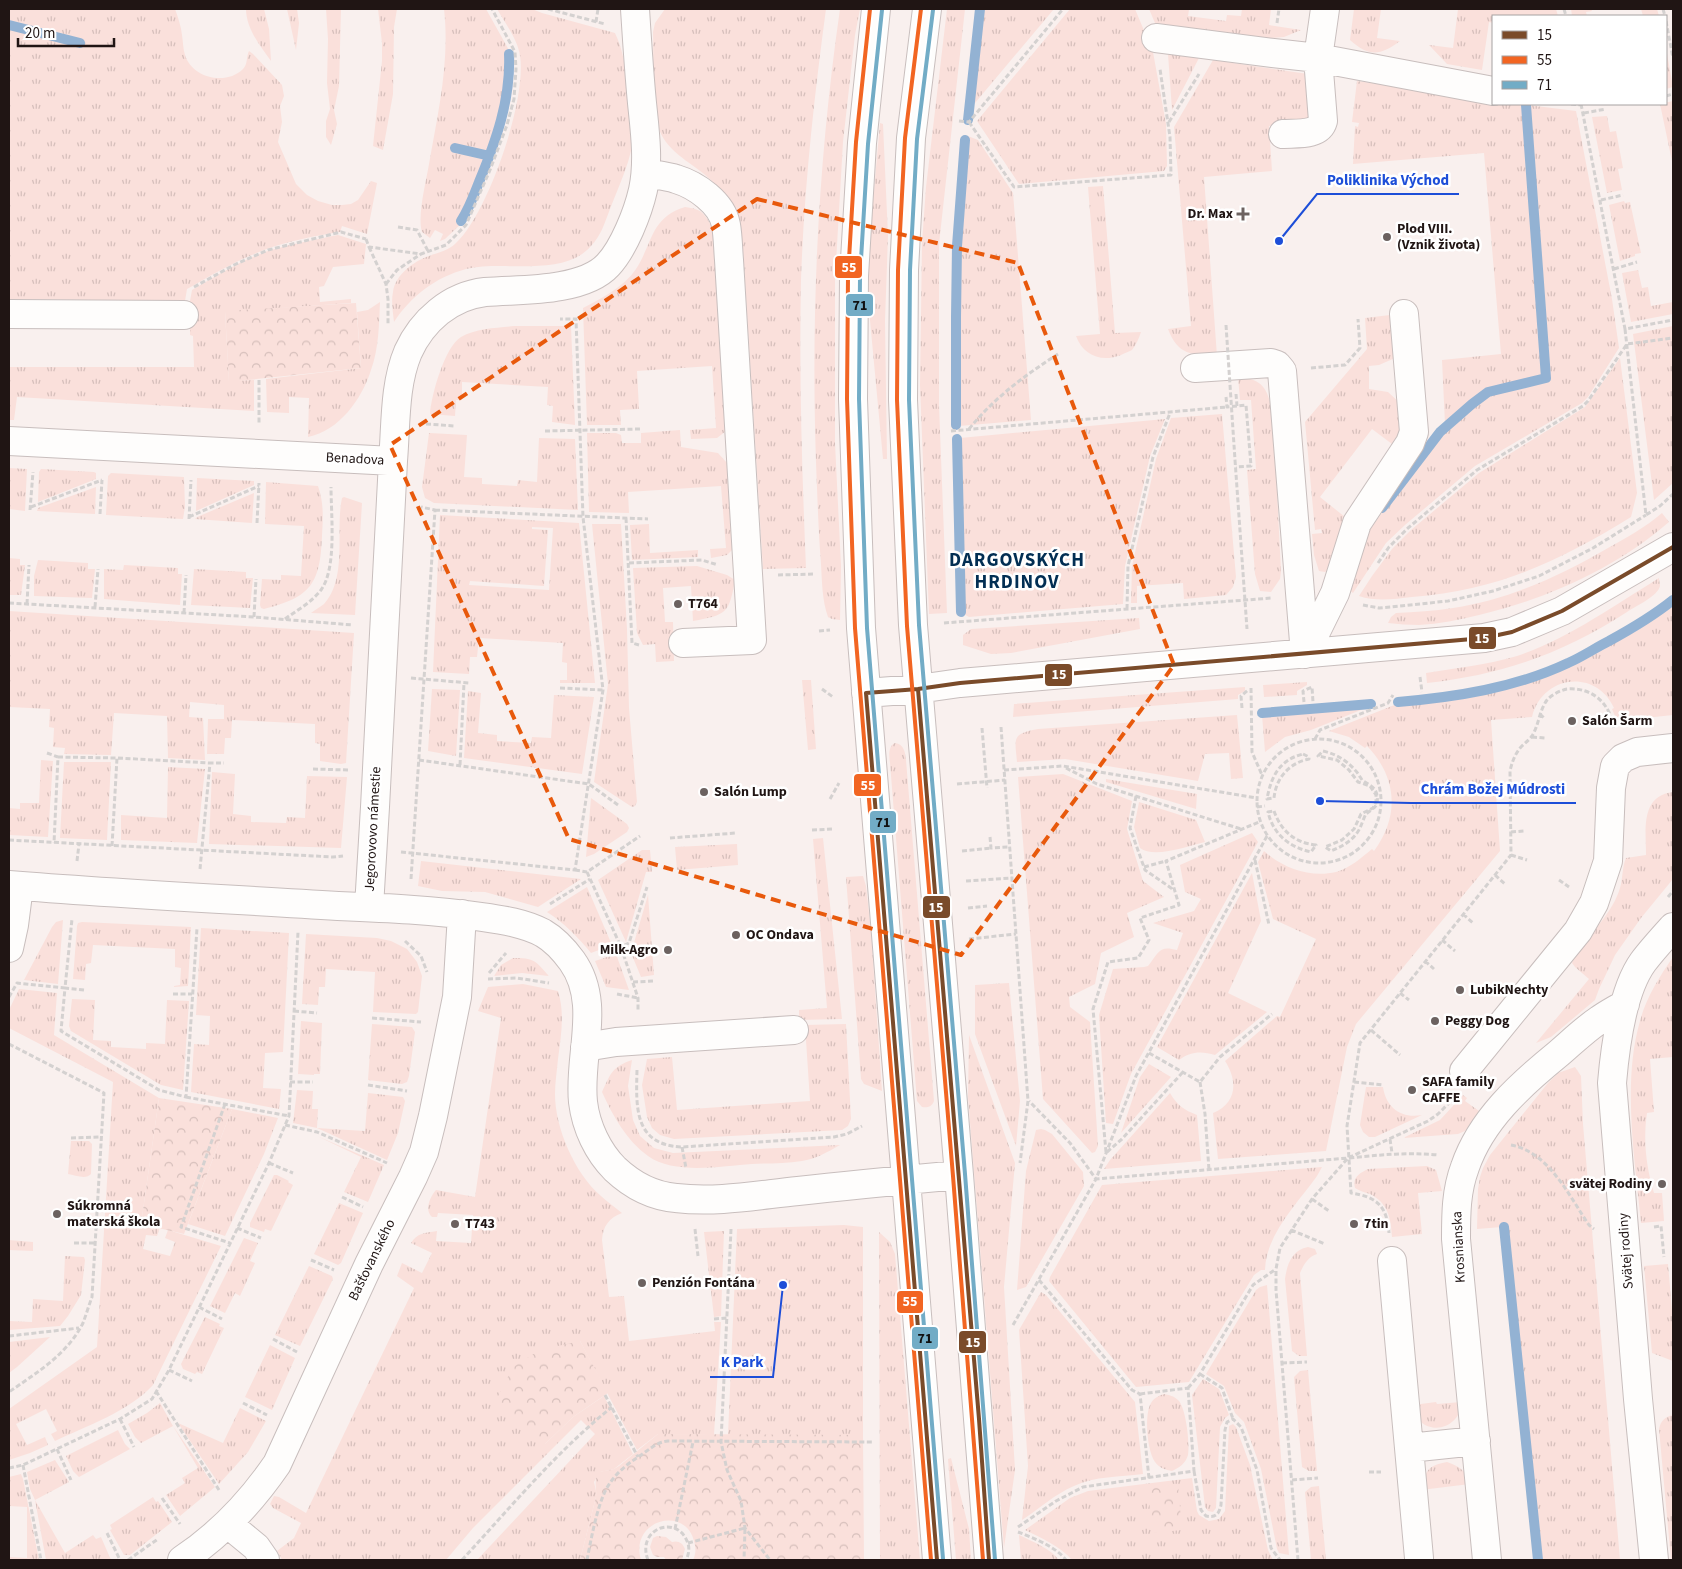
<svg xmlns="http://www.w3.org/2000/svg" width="1682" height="1569" font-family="'Source Sans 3',sans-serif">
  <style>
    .grass { fill: url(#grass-tufts); fill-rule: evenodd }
    .park { fill: url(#park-crowns) }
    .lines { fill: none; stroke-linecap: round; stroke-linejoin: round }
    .stream { stroke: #93b2d3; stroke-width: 10 }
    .minor-casing { stroke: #c8bebd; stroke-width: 30 }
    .path { stroke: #d4d1d0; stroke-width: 3; stroke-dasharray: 5 2.5; stroke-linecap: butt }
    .minor { stroke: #fefdfc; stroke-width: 28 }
    .path-bridge { stroke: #d4d1d0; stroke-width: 3; stroke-dasharray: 5 2.5; stroke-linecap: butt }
    .bus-1-casing { stroke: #fff; stroke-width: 8 }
    .bus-2-casing { stroke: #fff; stroke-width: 8 }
    .bus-3-casing { stroke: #fff; stroke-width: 8 }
    .bus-1 { stroke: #7a4b2a; stroke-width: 4 }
    .bus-2 { stroke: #f26522; stroke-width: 4 }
    .bus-3 { stroke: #72acc6; stroke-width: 4 }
    .marked { fill: none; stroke: #e8590c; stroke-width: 4; stroke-dasharray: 10 6; stroke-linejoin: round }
    .poi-dot { fill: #6c6260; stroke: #fff; stroke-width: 2 }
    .labels { text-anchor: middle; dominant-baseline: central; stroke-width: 5; stroke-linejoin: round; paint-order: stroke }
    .poi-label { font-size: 14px; font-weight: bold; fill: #201514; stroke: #fff; text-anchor: start }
    .street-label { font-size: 14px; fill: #201514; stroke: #fff }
    .district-label { font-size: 19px; font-weight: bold; letter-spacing: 1px; fill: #022e53; stroke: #fff }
    .leader { fill: none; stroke: #1d4ed8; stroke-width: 2 }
    .callout-dot { fill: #1d4ed8; stroke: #fff; stroke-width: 2 }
    .callout-label { font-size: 15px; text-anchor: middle; font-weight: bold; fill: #1d4ed8; stroke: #fff; stroke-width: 5; stroke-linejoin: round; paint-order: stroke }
    .line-badge { stroke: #fff; stroke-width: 2 }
    .badge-label { font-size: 14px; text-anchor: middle; font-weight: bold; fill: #fff }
    .pale-badge-label { font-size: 14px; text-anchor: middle; font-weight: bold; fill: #111 }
  </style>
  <defs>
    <pattern id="grass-tufts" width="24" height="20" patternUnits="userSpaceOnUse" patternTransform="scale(1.25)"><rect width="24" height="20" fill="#fae0db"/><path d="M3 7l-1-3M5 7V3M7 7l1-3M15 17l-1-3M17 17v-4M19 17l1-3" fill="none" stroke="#d6bfbb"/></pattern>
    <pattern id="park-crowns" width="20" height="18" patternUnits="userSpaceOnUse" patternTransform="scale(1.25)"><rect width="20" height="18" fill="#fae0db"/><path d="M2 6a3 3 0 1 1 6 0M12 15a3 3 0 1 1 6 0" fill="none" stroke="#d6bfbb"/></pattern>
  </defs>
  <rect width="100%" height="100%" fill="#f9f0ee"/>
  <path class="grass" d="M 9,9 L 175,9 C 178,17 181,26 182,35 C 183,41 183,49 185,55 C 192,78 226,86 243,69 C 248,64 246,57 249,51 L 253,54 L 282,85 L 284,96 L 280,106 L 282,122 L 278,142 L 296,184 L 307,195 L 318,201 L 332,205 L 342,205 L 351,204 L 358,200 L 371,181 L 377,183 L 367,234 L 342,226 L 340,232 C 314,236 288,241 264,250 C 237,260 212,275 187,289 L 185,301 L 9,299 Z
    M 246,9 L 264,9 L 269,29 L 271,61 C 260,46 246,28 246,9 Z
    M 287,9 L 297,9 L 299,23 L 296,50 Z
    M 326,9 L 341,9 L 339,86 L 334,110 L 337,124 L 331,145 L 326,137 L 326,121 L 330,109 L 327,83 L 328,39 Z
    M 378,9 L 397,9 L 394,27 L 393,94 L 383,150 L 373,146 L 382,61 L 382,43 Z
    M 444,9 L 486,9 L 510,52 L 507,52 C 510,97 495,138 478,178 C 473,192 468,208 459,220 L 461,224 L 445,239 L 440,241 L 443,234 L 435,230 L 430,238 L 422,232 C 417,216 426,182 429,164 C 438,113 450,61 444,9 Z
    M 497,9 L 532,9 L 542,13 L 615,33 C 630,64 628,105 631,140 L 631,151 L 628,162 C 623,178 616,193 610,209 C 605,222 601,236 591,246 C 563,278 504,260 466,269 C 436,277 411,296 394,322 C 393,313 391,301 393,292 C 395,275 414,261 429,256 C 439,252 448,251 456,243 C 488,213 527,100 520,56 C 518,40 505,23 497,9 Z
    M 665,9 L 826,9 C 814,98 804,190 801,280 C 799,377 802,472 806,568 L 763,569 L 743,249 C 738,226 730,201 714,183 C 698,166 672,156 661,134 C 651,112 654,58 653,32 L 655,23 Z
    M 840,9 L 860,9 L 855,35 L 843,142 L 835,280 L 835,443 L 841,566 L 840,620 L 832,619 L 828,617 C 822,600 822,581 821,564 C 819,539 818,514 817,488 C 810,328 817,168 840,9 Z
    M 947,9 L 965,9 L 939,244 L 939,405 L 947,613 L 929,614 L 920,385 L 922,243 L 926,187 Z
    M 984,9 L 1054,9 L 970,109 Z
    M 1070,9 L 1135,9 L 1153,52 L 1166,124 L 1167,166 L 1164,171 L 1019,184 L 977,121 Z
    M 1149,9 L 1189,10 L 1188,16 L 1226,21 L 1227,15 L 1241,16 L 1242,9 L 1271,9 L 1269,25 L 1301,30 L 1284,37 L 1268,38 L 1155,23 Z
    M 1354,9 L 1381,9 L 1377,38 L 1400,41 C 1380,56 1369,57 1350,40 Z
    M 1458,9 L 1556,9 L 1558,16 L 1493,16 L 1493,23 L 1489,22 L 1482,70 L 1447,64 L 1429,45 L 1453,48 Z
    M 1571,9 L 1591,9 L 1592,11 L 1586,12 L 1587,16 L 1572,16 Z
    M 1641,9 L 1657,9 L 1659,16 L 1643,16 Z
    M 1666,48 L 1673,87 L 1666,89 Z
    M 1168,54 L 1199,58 L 1172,110 Z
    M 1213,60 L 1315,75 L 1310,117 L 1300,124 L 1269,126 L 1272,171 L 1204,177 L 1217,356 C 1192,354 1178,356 1168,329 L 1191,326 L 1174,127 Z
    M 1357,81 L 1493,100 L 1493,104 L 1519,104 L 1576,111 L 1612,299 L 1619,348 L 1588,397 L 1582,403 L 1475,466 L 1405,525 L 1386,543 L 1353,593 L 1349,590 L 1349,584 L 1353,585 L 1368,532 L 1441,433 L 1445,424 L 1442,360 L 1501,354 L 1484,153 L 1353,164 L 1355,126 L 1358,127 L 1359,123 L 1352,122 Z
    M 1673,101 L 1673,166 L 1660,104 Z
    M 1607,116 L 1610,132 L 1616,131 L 1623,168 L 1618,169 L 1622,190 L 1607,193 L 1592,117 Z
    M 880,123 L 883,124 L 888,236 L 885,321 L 887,459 L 883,459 L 868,299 L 869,247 Z
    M 968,136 L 978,140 L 1013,193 L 1031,420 L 959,426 C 958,329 960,233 968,136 Z
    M 1103,186 L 1115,333 L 1141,332 C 1139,338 1136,345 1132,350 C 1129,352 1124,353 1121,355 C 1101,363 1083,355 1076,336 L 1100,334 L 1088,187 Z
    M 1624,201 L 1625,203 L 1630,202 L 1641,253 L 1635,254 L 1635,256 L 1620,261 L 1609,205 Z
    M 685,207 C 703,209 704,214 713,228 L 726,431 L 717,438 L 691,439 L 690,430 L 716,428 L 712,366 L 637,371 L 639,409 L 620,410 L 621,425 L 587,425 L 583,308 C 602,298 624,287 636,269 C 653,243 650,218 685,207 Z
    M 338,235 L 366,244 L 364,264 L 333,267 L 324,286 L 319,287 L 320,302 L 351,299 L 351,303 L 225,312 L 229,381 L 254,380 L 254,411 L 17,397 L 14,420 L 9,420 L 9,367 L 194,367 L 193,336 L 190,335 L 190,301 L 192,290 C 216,276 240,261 265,252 C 289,244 314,240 338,235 Z
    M 1638,270 L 1642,288 L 1648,287 L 1651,306 L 1673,302 L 1673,314 L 1631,322 L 1622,273 Z
    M 380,302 C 379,324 379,348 371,370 C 362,399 339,431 308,437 L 309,398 L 289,397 L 289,413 L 267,412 L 266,379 L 361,368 L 357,312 L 368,310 Z
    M 1390,315 L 1395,358 L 1379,365 L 1369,366 L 1369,389 L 1388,392 L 1401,404 L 1402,412 L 1400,433 L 1392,444 L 1372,429 L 1320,497 L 1345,517 L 1330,569 L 1325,572 L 1319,571 L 1314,555 L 1312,534 L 1322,533 L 1321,529 L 1315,530 L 1305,422 L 1367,349 L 1365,318 Z
    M 514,326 L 571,326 L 575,425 L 552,422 L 553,406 L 547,405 L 548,387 L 462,382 L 462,400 L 456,400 L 455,416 L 430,414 C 431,396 445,346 461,337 C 476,328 497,328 514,326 Z
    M 1673,326 L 1673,483 L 1654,500 L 1633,334 Z
    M 1620,358 L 1637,493 L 1631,517 C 1558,562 1498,590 1412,597 C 1395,599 1376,602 1359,596 L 1372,576 L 1392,549 L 1411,530 L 1479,473 L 1585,407 Z
    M 1238,377 C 1265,379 1267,390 1273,413 L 1281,571 L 1280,579 L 1271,592 L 1260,591 L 1255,574 L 1247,470 L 1256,469 L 1251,400 L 1240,400 Z
    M 1222,414 L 1236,577 L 1233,587 L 1226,595 L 1184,599 L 1183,583 L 1137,586 L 1137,603 L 1131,603 L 1132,566 L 1156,459 L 1171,418 Z
    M 1165,419 L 1150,456 L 1125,566 L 1123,604 L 969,617 L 962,613 L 960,438 Z
    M 680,430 L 681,447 L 718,453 L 727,463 L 733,549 L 727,555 L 711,558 L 710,549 L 726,548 L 721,486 L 628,492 L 629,513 L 589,512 L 587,433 L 616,433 L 621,435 L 622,443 L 641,443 L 641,433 Z
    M 429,433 L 467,435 L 464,477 L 482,478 L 482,484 L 517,486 L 518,480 L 537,482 L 539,438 L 575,439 L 578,510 L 434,503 L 425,498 L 422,487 Z
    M 9,468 L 27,469 L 25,511 L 9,509 Z
    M 41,469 L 94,472 L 96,473 L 96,479 L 38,502 L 39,472 Z
    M 111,473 L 184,477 L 185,507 L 183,519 L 106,515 L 108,476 Z
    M 197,478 L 254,481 L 254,485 L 196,511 Z
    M 266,482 L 318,486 C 324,503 323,518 322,536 C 320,583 312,597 264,609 L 261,608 L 260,605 L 262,579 L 281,580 L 281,575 L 301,576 L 304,526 L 265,524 Z
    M 96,487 L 95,514 L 37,511 L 38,508 Z
    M 254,493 L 252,523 L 195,519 L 197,517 Z
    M 344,497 L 362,503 L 355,615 L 311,613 C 315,610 320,607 324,604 C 348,577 335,530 342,498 Z
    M 1662,513 L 1669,522 C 1616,568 1547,599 1479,615 C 1459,620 1439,624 1419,625 C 1409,625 1398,624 1388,623 L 1391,617 L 1396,613 C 1415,612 1434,611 1453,608 C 1508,600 1560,576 1608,548 C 1626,538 1646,527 1662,513 Z
    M 440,515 L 579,523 L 595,683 L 560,683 L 560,680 L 567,680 L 567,663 L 562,662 L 563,643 L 479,638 L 477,657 L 470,657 L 469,674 L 433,672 ZM 532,527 L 553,528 L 549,590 L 469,585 L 470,581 L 544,586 L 548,530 L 532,529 Z
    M 592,524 L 621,524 L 627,629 L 629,708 L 637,802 L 635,806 L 632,807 L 594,782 L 608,684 Z
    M 649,524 L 650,553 L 698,550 L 698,557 L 632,560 L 630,525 Z
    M 9,558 L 20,559 L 20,565 L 25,565 L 21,595 L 9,595 Z
    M 38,560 L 88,563 L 88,569 L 95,569 L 92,598 L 34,596 L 34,576 Z
    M 124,565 L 178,568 L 178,574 L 182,574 L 180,605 L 104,599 L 104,569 L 123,570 Z
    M 697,566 L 727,575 L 735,580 C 729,613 727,615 693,621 L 691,586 L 663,588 L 665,622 L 673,622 L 674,661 L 656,662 L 655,644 L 643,645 L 637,633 L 633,568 Z
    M 194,569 L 246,572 L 246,578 L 253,578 L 250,608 L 191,605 Z
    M 1659,578 C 1659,581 1660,583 1660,586 C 1658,596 1636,606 1627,612 C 1564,653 1502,675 1427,683 L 1426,673 C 1456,668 1487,665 1517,656 C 1566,640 1615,605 1659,578 Z
    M 1673,601 L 1673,715 L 1617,721 L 1612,709 L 1614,708 C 1596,668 1542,675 1532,717 L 1491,720 L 1500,851 L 1356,1024 L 1347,1047 L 1326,1151 L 1218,1159 L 1213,1113 C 1237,1103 1238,1081 1225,1061 L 1277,1016 L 1280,1017 L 1316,939 L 1273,919 L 1258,862 L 1264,851 C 1283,868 1310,878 1336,872 C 1350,868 1361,858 1372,849 L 1374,851 C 1400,816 1397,777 1367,746 L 1365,748 L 1349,737 L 1329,731 L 1397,704 L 1445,699 L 1494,689 L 1528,680 L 1569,665 L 1624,634 Z
    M 9,611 L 354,633 L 346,763 L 341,764 L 320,761 L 320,744 L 315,743 L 315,724 L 232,720 L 231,738 L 225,738 L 224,754 L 207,754 L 208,719 L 224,719 L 224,705 L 190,702 L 189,717 L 203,718 L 205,760 L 168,758 L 167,716 L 114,713 L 111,755 L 64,754 L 65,748 L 53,747 L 54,728 L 49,727 L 50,709 L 9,707 Z
    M 1139,618 L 1140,629 L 1011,653 L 991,654 L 963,645 L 963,635 L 971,629 Z
    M 802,680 L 811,680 L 816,749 L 808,750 Z
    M 1307,682 L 1307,685 L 1297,691 L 1297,695 L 1264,697 L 1263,685 Z
    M 1245,687 L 1245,691 L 1238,695 L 1238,699 L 1013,717 L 1014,704 Z
    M 432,689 L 460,690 L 456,756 L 428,751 Z
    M 468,691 L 481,693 L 478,733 L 497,735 L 497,741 L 531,743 L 532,737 L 551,738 L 554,695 L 594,697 L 582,774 L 464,758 Z
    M 1371,706 L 1311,730 L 1285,737 L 1265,752 L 1262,715 Z
    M 1237,715 L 1243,778 L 1231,779 L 1229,753 L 1205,754 L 1198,781 L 1065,759 L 1017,762 C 1015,738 1011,734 1038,729 Z
    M 895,743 C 904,744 905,752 906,760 L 934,1101 C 932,1107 927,1108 922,1107 L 917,1101 L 890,763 C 889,756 888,746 895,743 Z
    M 41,760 L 53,761 L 48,837 L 9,835 L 9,808 L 20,809 L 20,803 L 39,803 Z
    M 64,762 L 111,762 L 107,840 L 60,838 Z
    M 168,767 L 205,769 L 197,843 L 121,840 L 121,815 L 167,818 Z
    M 212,772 L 235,774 L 233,814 L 251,816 L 251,822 L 286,823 L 287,817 L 305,818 L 307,776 L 347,777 L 341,848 L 209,844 Z
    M 1063,774 L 1132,801 L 1127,829 L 1143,881 L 1164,897 L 1127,913 L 1134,937 L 1101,953 L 1095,984 L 1069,997 L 1070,1007 L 1090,1022 L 1098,1146 L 1095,1152 L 1092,1153 L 1043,1099 L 1018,777 Z
    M 1106,779 L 1197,794 L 1196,809 L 1106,782 Z
    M 1673,792 L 1673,879 L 1641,918 L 1615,955 L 1599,989 L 1595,1000 L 1551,1037 L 1536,1043 L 1589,979 L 1575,967 L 1572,963 L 1576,953 C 1591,933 1613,912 1620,888 C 1623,878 1622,867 1626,858 L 1646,855 C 1646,830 1640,796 1673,792 Z
    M 591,798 L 627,824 L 629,828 L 627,832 L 594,854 L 586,857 Z
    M 1139,802 L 1196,820 L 1205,842 C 1188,846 1154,859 1140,848 L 1134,827 Z
    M 1252,833 L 1258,842 L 1131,1074 L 1113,1124 L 1106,1123 L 1099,1015 L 1113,969 L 1144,967 L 1148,966 C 1159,952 1159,945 1177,950 L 1183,933 L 1153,923 L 1194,911 L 1201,899 L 1185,892 L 1180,865 Z
    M 823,838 L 842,1019 L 799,1020 L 799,1010 L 827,1008 L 813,839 Z
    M 737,844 L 738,865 L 677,870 L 675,847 Z
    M 642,850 L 650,850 L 652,872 L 646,872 L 626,942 L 598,880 Z
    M 421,861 L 581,879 L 538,907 L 485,892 L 442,891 L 418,886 Z
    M 1252,873 L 1261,921 L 1228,993 L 1267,1012 L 1215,1055 C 1202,1051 1191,1051 1179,1060 L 1157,1047 Z
    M 863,876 L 866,886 L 871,931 L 882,1091 L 864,1084 L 861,1079 L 846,877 Z
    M 587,887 L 612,945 L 591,953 C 578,937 564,923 547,912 Z
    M 648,895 L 654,975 L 641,977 L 631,953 Z
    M 63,920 L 58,984 L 24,980 L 52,927 L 56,922 Z
    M 82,922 L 191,927 L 188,986 L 174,987 L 174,986 L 180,985 L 181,968 L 175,967 L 175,949 L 93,945 L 91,963 L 86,964 L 85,980 L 73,979 L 77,926 L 78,923 Z
    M 201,928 L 289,933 L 283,1052 L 265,1053 L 263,1088 L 281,1089 L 279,1109 L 191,1092 L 194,1044 L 209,1045 L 210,1016 L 196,1015 Z
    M 306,934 L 377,938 L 391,941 L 407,949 L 417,962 L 422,976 L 418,1012 L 416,1014 L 373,1012 L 375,972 L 326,969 L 325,987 L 319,987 L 318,1005 L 302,1004 Z
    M 616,954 L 629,990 L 606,987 L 595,961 Z
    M 1673,957 L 1673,1057 L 1650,1059 L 1654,1112 L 1647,1113 C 1643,1140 1646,1166 1654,1193 L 1662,1193 L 1664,1221 L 1641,1223 C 1635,1160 1622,1083 1640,1021 C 1646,998 1660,976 1673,957 Z
    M 513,958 C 534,958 535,960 549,976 L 522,973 L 494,976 L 501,965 Z
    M 1009,983 L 1020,1101 L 1016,1146 L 975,1034 L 975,985 Z
    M 523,984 L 558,991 C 565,1013 561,1036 558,1059 C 557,1071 555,1082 555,1094 C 555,1128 575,1174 601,1196 C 607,1202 615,1207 622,1213 C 609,1218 603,1226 602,1240 L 609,1297 L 624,1296 L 629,1341 L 715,1331 L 714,1322 L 721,1322 L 714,1435 L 658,1434 L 637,1450 L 580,1341 L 545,1444 L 573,1417 L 604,1396 L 633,1454 L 614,1469 L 600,1472 L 594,1482 L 596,1491 L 596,1497 L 580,1560 L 477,1560 L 595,1434 L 581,1420 L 473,1528 L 446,1560 L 282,1560 L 277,1551 L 294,1538 L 301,1523 L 273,1508 L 270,1504 L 274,1496 L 279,1497 L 306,1513 L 414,1288 L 397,1276 L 402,1263 L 422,1273 L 432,1253 L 411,1243 C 417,1233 425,1233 437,1231 L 436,1241 L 471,1243 L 473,1215 L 438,1213 L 437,1217 L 432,1217 C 424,1210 430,1197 436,1190 L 475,1197 L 501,1018 L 478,1011 L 488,987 Z
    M 19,989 L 57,993 L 54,1035 L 159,1098 L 141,1224 L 160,1227 L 157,1236 L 146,1235 L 143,1249 L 170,1256 L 175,1242 L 165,1238 L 168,1230 L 221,1246 L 153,1385 C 131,1410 85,1427 55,1441 L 51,1434 L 57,1431 L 46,1409 L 16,1424 L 27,1445 L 45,1437 L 48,1445 L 30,1453 L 9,1460 L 9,1409 L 97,1347 L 113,1082 L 9,1028 L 9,1010 Z
    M 72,999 L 95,1000 L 93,1040 L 111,1041 L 111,1047 L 146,1049 L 146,1043 L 165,1044 L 167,1000 L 189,1001 L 183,1090 L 161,1085 L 71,1031 L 69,1026 Z
    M 301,1021 L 322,1023 L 320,1074 L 314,1074 L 314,1075 L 298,1074 Z
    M 372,1024 L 412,1027 L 415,1032 L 409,1076 L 407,1082 L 402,1084 L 368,1080 Z
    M 846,1024 L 851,1119 L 848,1126 L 842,1130 L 674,1139 L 660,1135 L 652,1128 L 647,1117 L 642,1085 L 647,1059 L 672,1057 L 677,1110 L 810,1101 L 805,1025 Z
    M 969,1035 L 1015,1163 L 1004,1287 L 1015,1470 L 1004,1548 L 968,1097 Z
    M 632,1060 L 628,1086 L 633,1120 L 640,1136 L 654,1148 L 673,1153 L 840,1145 C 828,1152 815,1159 802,1161 C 786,1164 769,1163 752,1164 C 722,1166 674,1175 648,1156 C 626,1140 613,1116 602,1092 C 611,1073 612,1067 632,1060 Z
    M 1149,1064 L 1171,1077 L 1121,1133 L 1140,1077 Z
    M 1575,1067 L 1581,1076 L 1583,1124 L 1620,1560 L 1536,1560 L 1502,1227 L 1477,1229 L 1478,1189 L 1480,1177 L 1483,1168 L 1490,1155 L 1548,1083 L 1558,1073 Z
    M 1366,1087 L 1383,1087 C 1386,1108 1402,1119 1422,1115 L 1375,1137 L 1369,1137 L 1363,1132 L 1360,1125 Z
    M 297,1090 L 313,1091 L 312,1109 L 318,1109 L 317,1128 L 365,1131 L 368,1093 L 403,1097 L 405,1101 L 398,1133 L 387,1160 L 317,1128 L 293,1123 Z
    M 1170,1093 C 1177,1105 1184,1110 1197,1115 L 1201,1161 L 1104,1169 L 1110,1160 Z
    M 1463,1095 L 1467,1098 L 1465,1101 L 1479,1111 L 1465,1131 L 1458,1134 L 1403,1138 L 1440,1120 Z
    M 232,1109 L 278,1118 L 264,1154 L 225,1236 L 188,1224 Z
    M 1041,1129 L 1045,1130 L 1052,1134 L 1083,1172 L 1084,1186 L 1026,1287 L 1017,1290 L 1026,1171 L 1036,1130 Z
    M 317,1136 L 384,1165 L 368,1202 L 344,1192 L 361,1157 Z
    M 71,1141 L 89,1141 L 92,1144 L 91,1174 C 86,1180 75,1175 68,1174 Z
    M 1427,1166 L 1436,1170 L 1442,1191 L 1418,1193 L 1422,1234 L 1392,1237 C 1391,1218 1388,1203 1370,1194 C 1364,1192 1360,1191 1355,1188 C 1352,1177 1360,1173 1368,1169 Z
    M 1322,1167 L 1317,1176 C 1297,1204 1266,1234 1265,1270 L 1261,1270 L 1254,1275 L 1189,1382 L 1136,1387 L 1049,1281 L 1050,1277 L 1102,1185 Z
    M 274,1175 L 277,1175 L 289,1181 L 288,1182 L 293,1185 L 271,1231 L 265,1229 L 264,1232 L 250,1227 L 250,1223 Z
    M 339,1203 L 363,1213 L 341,1263 L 338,1265 L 314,1254 Z
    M 844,1225 L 863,1227 L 863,1435 L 728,1435 L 737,1229 Z
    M 724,1231 L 721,1316 L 714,1317 L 704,1232 Z
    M 879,1232 L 890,1242 L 895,1254 L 920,1560 L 880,1560 Z
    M 244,1238 L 258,1243 L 250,1261 L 255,1263 L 240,1296 L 235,1293 L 225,1313 L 210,1306 Z
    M 9,1240 L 33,1242 L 33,1251 L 9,1250 Z
    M 1308,1247 L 1315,1249 L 1317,1254 C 1308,1257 1304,1264 1300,1273 L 1307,1356 L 1299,1356 L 1292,1351 L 1285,1279 C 1287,1264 1292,1250 1308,1247 Z
    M 65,1256 L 84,1257 L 85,1260 L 81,1295 L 68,1316 L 60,1326 L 9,1330 L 9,1321 L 32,1322 L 33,1299 L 63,1301 Z
    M 1668,1264 L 1673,1322 L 1673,1361 L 1652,1353 L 1644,1266 Z
    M 309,1266 L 332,1276 L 333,1279 L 300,1346 L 275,1335 Z
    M 1267,1285 L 1269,1309 L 1289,1555 L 1279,1553 L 1277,1549 L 1261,1469 L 1244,1422 L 1235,1413 L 1224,1386 L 1206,1374 L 1256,1290 L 1260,1287 Z
    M 1041,1292 L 1046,1295 L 1135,1402 L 1143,1474 C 1120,1477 1095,1476 1074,1486 C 1055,1494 1039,1509 1022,1520 L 1028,1466 L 1019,1330 Z
    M 205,1317 L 220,1324 L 219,1326 L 224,1328 L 202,1374 L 197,1372 L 195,1374 L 183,1369 L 181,1364 Z
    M 50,1337 L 17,1367 L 9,1373 L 9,1342 Z
    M 270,1345 L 295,1358 L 272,1410 L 245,1397 Z
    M 1308,1370 L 1317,1471 L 1309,1471 L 1302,1467 L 1294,1377 L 1300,1371 Z
    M 1203,1379 L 1219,1389 L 1229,1415 L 1225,1418 L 1220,1427 L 1216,1508 L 1213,1512 L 1208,1511 L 1205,1507 L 1192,1395 Z
    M 1164,1394 C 1169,1395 1174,1396 1178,1400 C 1186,1407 1190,1444 1188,1455 C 1186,1463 1179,1468 1172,1471 C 1166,1470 1159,1468 1155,1462 C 1147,1451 1144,1414 1151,1403 C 1154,1398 1158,1396 1164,1394 Z
    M 1436,1402 L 1437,1404 L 1461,1402 C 1462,1420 1443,1434 1425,1425 C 1418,1421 1415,1412 1413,1405 Z
    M 160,1403 L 173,1426 L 215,1487 L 180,1516 L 166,1495 L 185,1483 L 182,1478 L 198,1468 L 173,1426 L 141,1443 L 135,1437 L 128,1424 L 147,1413 Z
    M 240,1408 L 266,1421 L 248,1452 L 219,1484 L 178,1423 L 223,1443 Z
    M 1673,1415 L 1673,1560 L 1671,1560 L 1659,1429 C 1661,1420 1665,1417 1673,1415 Z
    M 1233,1424 L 1236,1427 L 1250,1465 L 1268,1550 L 1273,1560 L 1072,1560 C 1060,1546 1041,1538 1025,1530 L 1070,1498 L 1088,1491 L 1192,1478 L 1197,1511 L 1199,1515 L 1209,1521 L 1219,1519 L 1225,1511 L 1229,1426 Z
    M 118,1430 L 125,1444 L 130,1449 L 79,1477 L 73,1471 L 66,1456 Z
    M 951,1458 L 969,1529 L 971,1560 L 956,1560 L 948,1459 Z
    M 55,1460 L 69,1482 L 35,1500 L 65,1553 L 93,1535 L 96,1539 L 101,1537 L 111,1560 L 46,1560 L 35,1500 L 30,1489 L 27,1472 Z
    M 1447,1462 C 1458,1466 1468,1471 1470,1484 L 1421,1490 C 1426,1470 1427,1466 1447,1462 Z
    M 21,1474 L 23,1479 L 39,1560 L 9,1560 L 9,1557 L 27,1558 L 27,1507 L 9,1506 L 9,1477 Z
    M 1319,1486 L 1326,1560 L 1311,1560 L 1305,1492 L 1311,1487 Z
    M 153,1497 L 156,1502 L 158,1501 L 172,1522 L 130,1555 L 124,1555 L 110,1530 L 112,1529 L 110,1525 Z
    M 1019,1535 C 1033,1542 1050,1548 1059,1560 L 1021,1560 Z"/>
  <path class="park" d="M 356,303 L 361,368 L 229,382 L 225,311 Z
    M 159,1098 L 232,1109 L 184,1234 L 141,1224 Z
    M 580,1341 L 608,1393 L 573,1417 L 545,1444 L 494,1404 L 513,1367 L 540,1350 Z
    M 658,1434 L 863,1435 L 864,1560 L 693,1560 C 696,1554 696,1548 694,1541 C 685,1505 629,1520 641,1560 L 580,1560 L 596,1497 C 597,1487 593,1481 599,1472 L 614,1469 L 619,1466 Z
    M 1178,1485 L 1182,1530 L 1152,1533 L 1148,1488 Z
    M 657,1536 L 666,1537 L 672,1542 C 678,1540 683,1543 685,1549 L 682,1560 L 666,1560 L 664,1557 L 657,1557 L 653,1555 L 650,1547 L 653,1538 Z"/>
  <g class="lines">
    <path class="stream" d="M 9,25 L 80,43
      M 968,120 L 980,9
      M 455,148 L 490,156
      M 461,221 C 469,209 474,195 479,182 C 496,141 511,99 509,54
      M 956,425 L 956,317 L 957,246 L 965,140
      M 957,439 L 961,612
      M 1382,508 L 1440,432 L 1472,404 L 1488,392 L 1546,378 L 1526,105
      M 1398,702 C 1456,697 1515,688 1568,663 C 1582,657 1595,648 1609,641 C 1631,629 1653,616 1673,600
      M 1262,713 L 1371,704
      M 1504,1227 L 1538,1560"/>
    <g class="minor-casing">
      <path id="minor" d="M 876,9 L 862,143 L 854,276 L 853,399 L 861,628 L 937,1560
        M 927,9 L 911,138 L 904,270 L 903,400 L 913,625 L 959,1175 L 989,1560
        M 1156,38 L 1273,53 L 1318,58 L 1493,91
        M 1283,134 C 1296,133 1319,136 1323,121 L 1318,58 L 1325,9
        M 646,173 C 656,175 667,176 676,179 C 696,185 722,203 726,225 C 728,236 728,249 729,260 L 752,640 L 683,643
        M 9,314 L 184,315
        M 1195,368 L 1271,363 L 1277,365 L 1282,371 L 1305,654 L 1335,593 L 1357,523 L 1410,443 L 1414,432 L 1404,314
        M 9,441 L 393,461 C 396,425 394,385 408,352 C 422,321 450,296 485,292 C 511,290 535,291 561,286 C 578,283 596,278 608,265 C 624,248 638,212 643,190 C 649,162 645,132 642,103 C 639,72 637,40 635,9
        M 866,693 L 918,689 L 960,683 L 1484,638 L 1512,632 L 1562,611 L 1673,547
        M 9,885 C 118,894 228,899 338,906 C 386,908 434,910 482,917 C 503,920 524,923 543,933 C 555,940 564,950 572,961 C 602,1003 578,1055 583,1102 C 586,1127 598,1152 615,1169 C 632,1185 653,1196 676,1198 C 716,1203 758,1195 798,1191 C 851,1185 905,1180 959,1175
        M 369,907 L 375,807 L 393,461
        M 9,948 L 14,925 L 19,886
        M 585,1047 L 616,1042 L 794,1030
        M 1464,1071 L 1578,931 L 1594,903 L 1608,861 L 1611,788 L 1615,766 L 1623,758 L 1637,752 L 1673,748
        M 1392,1261 L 1419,1558
        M 1409,1448 L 1476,1441
        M 228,1524 L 256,1547 L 265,1560
        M 182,1560 C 221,1534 251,1502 277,1464 L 369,1264 L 413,1177 L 424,1152 L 433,1116 L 457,997 L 462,914
        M 1487,1560 L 1456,1239 C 1456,1214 1456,1191 1465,1167 C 1481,1120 1520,1085 1558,1054 C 1571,1043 1584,1030 1599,1020 C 1607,1014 1617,1009 1625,1004
        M 1654,1560 L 1638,1399 L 1612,1083 C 1615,1048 1622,991 1643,962 C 1652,950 1663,938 1673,927"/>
    </g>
    <path class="path" d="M 548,9 L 605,24
      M 1564,9 L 1566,16
      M 1663,9 L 1665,16
      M 1666,21 L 1673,58
      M 596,22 L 598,9
      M 1277,23 L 1279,9
      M 1666,96 L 1673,94
      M 1571,104 L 1581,105
      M 1581,104 L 1625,329 L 1673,320
      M 1584,113 L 1606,109
      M 959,121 L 969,122 L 1063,9
      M 969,122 L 1014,187 L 1171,175 L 1170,137 L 1160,69
      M 1169,122 L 1199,74
      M 1601,200 L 1623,195
      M 398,227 L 417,230 L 428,251
      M 366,239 L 369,247 L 421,254 L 446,245 L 466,225 L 490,170 L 507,125 L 514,99 L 516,69 L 515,52 L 492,9
      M 369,247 L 386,284 L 388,299 L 388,324
      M 1614,269 L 1637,262
      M 386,284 L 397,270 L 421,254
      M 194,287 L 234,265 L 268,250 L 341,232 L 366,239
      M 1625,329 L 1646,515 L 1660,506 L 1673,494
      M 1311,368 L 1345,365 L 1360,348 L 1358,319
      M 259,380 L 259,425
      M 1236,394 L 1237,406
      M 1226,397 L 1227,407 L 1246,405 L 1251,466 L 1236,467
      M 426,424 L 455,426
      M 969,429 C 994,398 1024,376 1058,354
      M 545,431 L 640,429
      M 951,431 L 1227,407
      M 1235,460 L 1247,629
      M 31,507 L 102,480
      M 30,510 L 33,472
      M 435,510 L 648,519
      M 100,514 L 102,480
      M 189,517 L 259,486
      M 626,518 L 632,643 L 639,645
      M 189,519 L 191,480
      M 257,523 L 259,483
      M 629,563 L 702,560 L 718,565
      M 1378,563 L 1389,547 L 1408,528 L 1477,470 L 1583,406 L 1588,401 L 1627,344 L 1673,338
      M 778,575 L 815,574
      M 9,603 L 254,617 L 353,625
      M 27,604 L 29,565
      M 1363,605 L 1379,608 L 1391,607 L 1448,601 L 1493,591 L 1539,576 L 1593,548 L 1646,515
      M 95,607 L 98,569
      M 1127,609 L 1128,566 L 1153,457 L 1170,413
      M 184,613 L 186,575
      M 254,617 L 256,579
      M 285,619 C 297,610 311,603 321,590 C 337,568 331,515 331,487
      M 944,623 L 1272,598
      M 819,631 L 830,630
      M 1420,677 L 1422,692
      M 411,678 L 469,683
      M 560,688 L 603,690
      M 1251,688 L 1252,752 L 1262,775
      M 822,689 L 833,697
      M 1304,702 L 1303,691 L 1312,687 L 1313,702
      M 1242,708 L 1241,696 L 1248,690
      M 1540,714 L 1544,718
      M 1001,727 L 1028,1101 L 1020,1163
      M 982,728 L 987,788
      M 1532,737 L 1545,738
      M 1315,739 L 1320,730 L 1388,703 L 1393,695
      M1257 801a62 62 0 1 1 124 0a62 62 0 1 1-124 0Z
      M 1323,751 C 1336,754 1346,760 1355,770 C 1358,773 1360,777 1362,780 C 1368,785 1376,786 1377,796 C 1379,807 1373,808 1366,814 C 1364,817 1362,824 1360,828 C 1354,840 1343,846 1331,851 L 1325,847 L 1342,840 L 1354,829 L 1361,814 L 1373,808 L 1376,802 L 1376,795 L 1370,786 L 1358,782 L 1349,770 L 1337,760 L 1318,756 Z
      M 47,753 L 58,757 L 54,843
      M 1303,754 L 1309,757 L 1309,759 C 1289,763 1276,778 1274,798 L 1267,799 C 1271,777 1279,760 1303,754 Z
      M 58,757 L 117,758 L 210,763
      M 419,760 L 589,784 L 618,805
      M 460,765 L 464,683
      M 1066,768 L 1097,784 L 1241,829
      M 313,769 L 348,770
      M 1004,770 L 1063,766 L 1257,798
      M 957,784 L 1005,780
      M 1510,791 L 1521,790
      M 1136,796 L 1130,828 L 1145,870 L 1174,890
      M 830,799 L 839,783
      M 1257,807 L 1265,806
      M 1274,811 C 1281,831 1295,843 1316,845 L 1311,852 C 1289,847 1273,834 1268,812 Z
      M 812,830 L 833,829
      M 1511,832 L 1524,831
      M 1267,836 L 1136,1076 L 1096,1179 L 1348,1158 L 1428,1121 L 1438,1114 L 1453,1099
      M 990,837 L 991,848 L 1009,847
      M 670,838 L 736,833
      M 9,840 L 333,857 L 343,856
      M 112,846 L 117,758
      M 962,851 L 991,848
      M 401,852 L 575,870 L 603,690 L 583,517 L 576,319 L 560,319
      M 1511,855 L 1527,860
      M 1255,860 L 1269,925
      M 77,861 L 79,844
      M 1144,867 L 1166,861
      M 200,869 L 210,763 L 224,763
      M 575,870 L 587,872 L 640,836
      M 587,872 L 621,947 L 638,998 L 638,1011
      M 1495,875 L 1505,884
      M 411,879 L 435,510 L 421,507
      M 1559,880 L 1569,887
      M 966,881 L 1012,878
      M 1668,897 L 1673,891
      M 550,904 L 590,879
      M 968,908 L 987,906
      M 1463,914 L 1473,923
      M 969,939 L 1016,934
      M 1442,940 L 1455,951
      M 405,941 L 421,956 L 427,972
      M 604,955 L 629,943 L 647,887
      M 1425,961 L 1434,969
      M 489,973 L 506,953
      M 488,979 L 517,978 L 549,983
      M 633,982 L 655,981
      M 84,990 L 65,988 L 61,1031 L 159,1090 L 186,1097 L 197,928
      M 1400,993 L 1409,1000
      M 173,994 L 192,994
      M 617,994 L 638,998
      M 9,997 L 17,983 L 65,988 L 72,919
      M 294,1011 L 317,1013
      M 372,1018 L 421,1022
      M 1371,1030 L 1400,1055
      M 9,1044 L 104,1093 L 92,1297 C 89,1305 86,1315 83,1323 C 67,1355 36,1373 9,1392
      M 1149,1053 L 1200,1082 L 1220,1057 L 1272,1014
      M 637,1070 C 636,1108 634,1145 682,1147 L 834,1137 L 847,1134 L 862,1126
      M 290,1082 L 313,1082
      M 1200,1082 L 1205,1114 L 1209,1170
      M 1354,1082 L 1383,1085
      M 368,1085 L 407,1091
      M 186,1097 L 289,1116
      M 225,1104 L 181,1227 L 230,1243
      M 285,1125 L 317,1132 L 387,1163
      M 71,1138 L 101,1137
      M 1390,1139 L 1392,1153
      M 1511,1145 C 1549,1152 1569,1196 1589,1225 L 1594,1229
      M 682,1147 L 686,1168
      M 1106,1152 L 1093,1009 L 1108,962 L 1138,958 L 1149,940 L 1140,918 L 1179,905 L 1166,861 L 1259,822
      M 1107,1152 L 1122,1139 L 1183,1072
      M 269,1163 L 293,1173
      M 342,1197 L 363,1207
      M 1312,1199 L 1329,1211
      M 1654,1227 L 1661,1226 L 1664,1257
      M 237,1228 L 261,1238
      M 695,1229 L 698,1256
      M 731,1229 L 721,1442 L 727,1470 L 741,1501 L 745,1528 L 770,1560
      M 1291,1230 L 1325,1244
      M 1389,1233 C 1387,1206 1377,1197 1351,1193 L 1347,1126 L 1360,1043 L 1511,855 L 1510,771 C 1512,762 1515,754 1521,747 C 1525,743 1529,740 1532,736 C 1539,725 1539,711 1547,700 C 1551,695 1561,690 1567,689 C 1593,687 1611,704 1614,730
      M 74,1243 L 95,1243
      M 311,1260 L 334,1270
      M 1039,1280 L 1132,1390 L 1140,1394 L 1149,1478
      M 199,1307 L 222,1319
      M 714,1319 L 727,1318
      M 1013,1325 L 1096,1179 L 1070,1143 L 1029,1101
      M 9,1336 L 79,1328
      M 273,1339 L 297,1352
      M 1282,1363 L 1307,1362
      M 169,1370 L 192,1381
      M 1200,1374 L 1222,1388 L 1233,1419
      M 1188,1388 L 1200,1374 L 1253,1285 L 1276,1269
      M 156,1391 L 219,1490
      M 605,1395 L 638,1457
      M 243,1403 L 267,1415
      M 120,1419 L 134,1447
      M 57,1449 L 71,1480
      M 23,1465 L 41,1560
      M 9,1468 L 23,1465 L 120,1419 L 152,1399 L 169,1370 L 269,1163 L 289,1116 L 298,932
      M 1194,1471 L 1201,1510 L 1206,1516 C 1216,1518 1219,1514 1221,1505 L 1225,1430 L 1227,1422 L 1233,1419 L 1241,1427 L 1257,1470 L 1271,1548 L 1280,1560
      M 1369,1472 L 1381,1472
      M 1292,1480 L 1318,1478
      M 162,1498 L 180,1524
      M 1018,1527 L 1056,1501 L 1083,1487 L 1194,1471 L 1188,1388 L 1140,1394
      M 675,1529 L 693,1442
      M 1018,1532 C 1034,1538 1056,1547 1066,1560
      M 107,1533 L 120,1560
      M 688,1543 L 745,1528 L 744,1560
      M 128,1560 L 158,1539
      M 462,1560 C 510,1508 557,1451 612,1407
      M 587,1560 C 591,1540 598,1499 610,1483 C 617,1472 630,1462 641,1455 C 650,1449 657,1442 668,1441 L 872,1442
      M 648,1560 C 636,1529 676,1514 687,1541 C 690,1547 689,1554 686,1560
      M 1298,1560 L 1276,1290 L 1276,1269 L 1280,1248 L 1312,1199 L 1348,1158 C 1379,1155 1407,1152 1438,1155"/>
    <use href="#minor" class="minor"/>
    <path class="path-bridge" d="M 1226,325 L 1235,460"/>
    <g class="bus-1-casing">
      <path id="bus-1" d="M 918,689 L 979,1419 L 989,1560
        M 937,1560 L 866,693 L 918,689 L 960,683 L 1484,638 L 1512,632 L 1562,611 L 1673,547"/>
    </g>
    <g class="bus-2-casing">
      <path id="bus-2" d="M 870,9 L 856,142 L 848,276 L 847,399 L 855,628 L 931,1560
        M 921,9 L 905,138 L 898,270 L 897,400 L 907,626 L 953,1176 L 983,1560"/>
    </g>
    <g class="bus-3-casing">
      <path id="bus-3" d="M 882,10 L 868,144 L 860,276 L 859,399 L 867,628 L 943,1559
        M 933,10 L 917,139 L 910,270 L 909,400 L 919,625 L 965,1174 L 995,1560"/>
    </g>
    <use href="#bus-1" class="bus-1"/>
    <use href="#bus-2" class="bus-2"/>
    <use href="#bus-3" class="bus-3"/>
  </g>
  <path class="marked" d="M 757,199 L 1018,263 L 1174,665 L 961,955 L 569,839 L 390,445 Z"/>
  <g class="poi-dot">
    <path d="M1240.5 206.5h5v5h5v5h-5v5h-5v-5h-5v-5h5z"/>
    <circle cx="1387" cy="237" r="5"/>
    <circle cx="678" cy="604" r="5"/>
    <circle cx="1572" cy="721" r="5"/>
    <circle cx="704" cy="792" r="5"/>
    <circle cx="736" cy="935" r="5"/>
    <circle cx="668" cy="950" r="5"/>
    <circle cx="1460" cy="990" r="5"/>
    <circle cx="1435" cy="1021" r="5"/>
    <circle cx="1412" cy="1090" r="5"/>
    <circle cx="1662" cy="1184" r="5"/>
    <circle cx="57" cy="1214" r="5"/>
    <circle cx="455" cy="1224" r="5"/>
    <circle cx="1354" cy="1224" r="5"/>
    <circle cx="642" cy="1283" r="5"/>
  </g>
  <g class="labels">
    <g class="poi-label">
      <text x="1233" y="214" text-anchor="end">Dr. Max</text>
      <text x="1397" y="229">Plod VIII.<tspan x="1397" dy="16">(Vznik života)</tspan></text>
      <text x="688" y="604">T764</text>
      <text x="1582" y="721">Salón Šarm</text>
      <text x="714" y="792">Salón Lump</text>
      <text x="746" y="935">OC Ondava</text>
      <text x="658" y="950" text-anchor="end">Milk-Agro</text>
      <text x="1470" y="990">LubikNechty</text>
      <text x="1445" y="1021">Peggy Dog</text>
      <text x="1422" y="1082">SAFA family<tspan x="1422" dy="16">CAFFE</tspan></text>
      <text x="1652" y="1184" text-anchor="end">svätej Rodiny</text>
      <text x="67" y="1206">Súkromná<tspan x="67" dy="16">materská škola</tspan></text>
      <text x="465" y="1224">T743</text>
      <text x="1364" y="1224">7tin</text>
      <text x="652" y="1283">Penzión Fontána</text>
    </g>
    <g class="street-label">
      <text transform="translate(355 459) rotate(3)">Benadova</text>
      <text transform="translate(373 829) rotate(-87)">Jegorovovo námestie</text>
      <text transform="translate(1459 1247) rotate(-93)">Krosnianska</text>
      <text transform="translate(1626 1251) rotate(-94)">Svätej rodiny</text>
      <text transform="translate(372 1260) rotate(-64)">Bašťovanského</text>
    </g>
    <g class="district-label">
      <text x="1017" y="560">DARGOVSKÝCH<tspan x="1017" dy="22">HRDINOV</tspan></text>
    </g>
  </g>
  <path class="leader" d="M1279 241L1317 194H1459M1320 801L1411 803H1576M783 1285L773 1377H710"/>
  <g class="callout-dot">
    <circle cx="1279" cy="241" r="5"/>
    <circle cx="1320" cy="801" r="5"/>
    <circle cx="783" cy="1285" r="5"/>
  </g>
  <g class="callout-label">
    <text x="1388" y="185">Poliklinika Východ</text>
    <text x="1493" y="794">Chrám Božej Múdrosti</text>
    <text x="742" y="1367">K Park</text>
  </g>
  <g class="line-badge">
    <rect x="834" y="255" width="29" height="24" rx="5" fill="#f26522"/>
    <rect x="845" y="293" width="29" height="24" rx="5" fill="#72acc6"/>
    <rect x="1468" y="626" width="29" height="24" rx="5" fill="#7a4b2a"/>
    <rect x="1044" y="663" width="29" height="24" rx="5" fill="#7a4b2a"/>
    <rect x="853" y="773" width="29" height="24" rx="5" fill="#f26522"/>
    <rect x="869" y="810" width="28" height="24" rx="5" fill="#72acc6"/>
    <rect x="922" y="895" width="29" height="24" rx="5" fill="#7a4b2a"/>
    <rect x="896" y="1290" width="28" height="24" rx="5" fill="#f26522"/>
    <rect x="911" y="1326" width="28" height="24" rx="5" fill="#72acc6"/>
    <rect x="958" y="1330" width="29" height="24" rx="5" fill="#7a4b2a"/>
  </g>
  <g class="badge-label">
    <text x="849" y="272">55</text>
    <text x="1482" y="643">15</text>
    <text x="1059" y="679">15</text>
    <text x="868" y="790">55</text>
    <text x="936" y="912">15</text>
    <text x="910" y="1306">55</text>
    <text x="973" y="1347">15</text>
  </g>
  <g class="pale-badge-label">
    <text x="860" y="310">71</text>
    <text x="883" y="827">71</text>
    <text x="925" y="1343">71</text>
  </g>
  <rect width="1682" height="1569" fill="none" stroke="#201514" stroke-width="20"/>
  <rect x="1492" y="15" width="175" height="90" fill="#ffffff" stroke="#a6a1a1"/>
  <rect x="1502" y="31" width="25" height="8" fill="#7a4b2a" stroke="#a6a1a1"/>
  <text x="1537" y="40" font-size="15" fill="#201514">15</text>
  <rect x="1502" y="56" width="25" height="8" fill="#f26522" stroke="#a6a1a1"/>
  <text x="1537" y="65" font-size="15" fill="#201514">55</text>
  <rect x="1502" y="81" width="25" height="8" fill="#72acc6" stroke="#a6a1a1"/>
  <text x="1537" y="90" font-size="15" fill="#201514">71</text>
  <path d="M18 38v8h96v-8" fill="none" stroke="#201514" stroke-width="2.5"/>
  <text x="25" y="38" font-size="15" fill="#201514" stroke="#ffffff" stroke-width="4" paint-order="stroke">20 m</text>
</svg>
